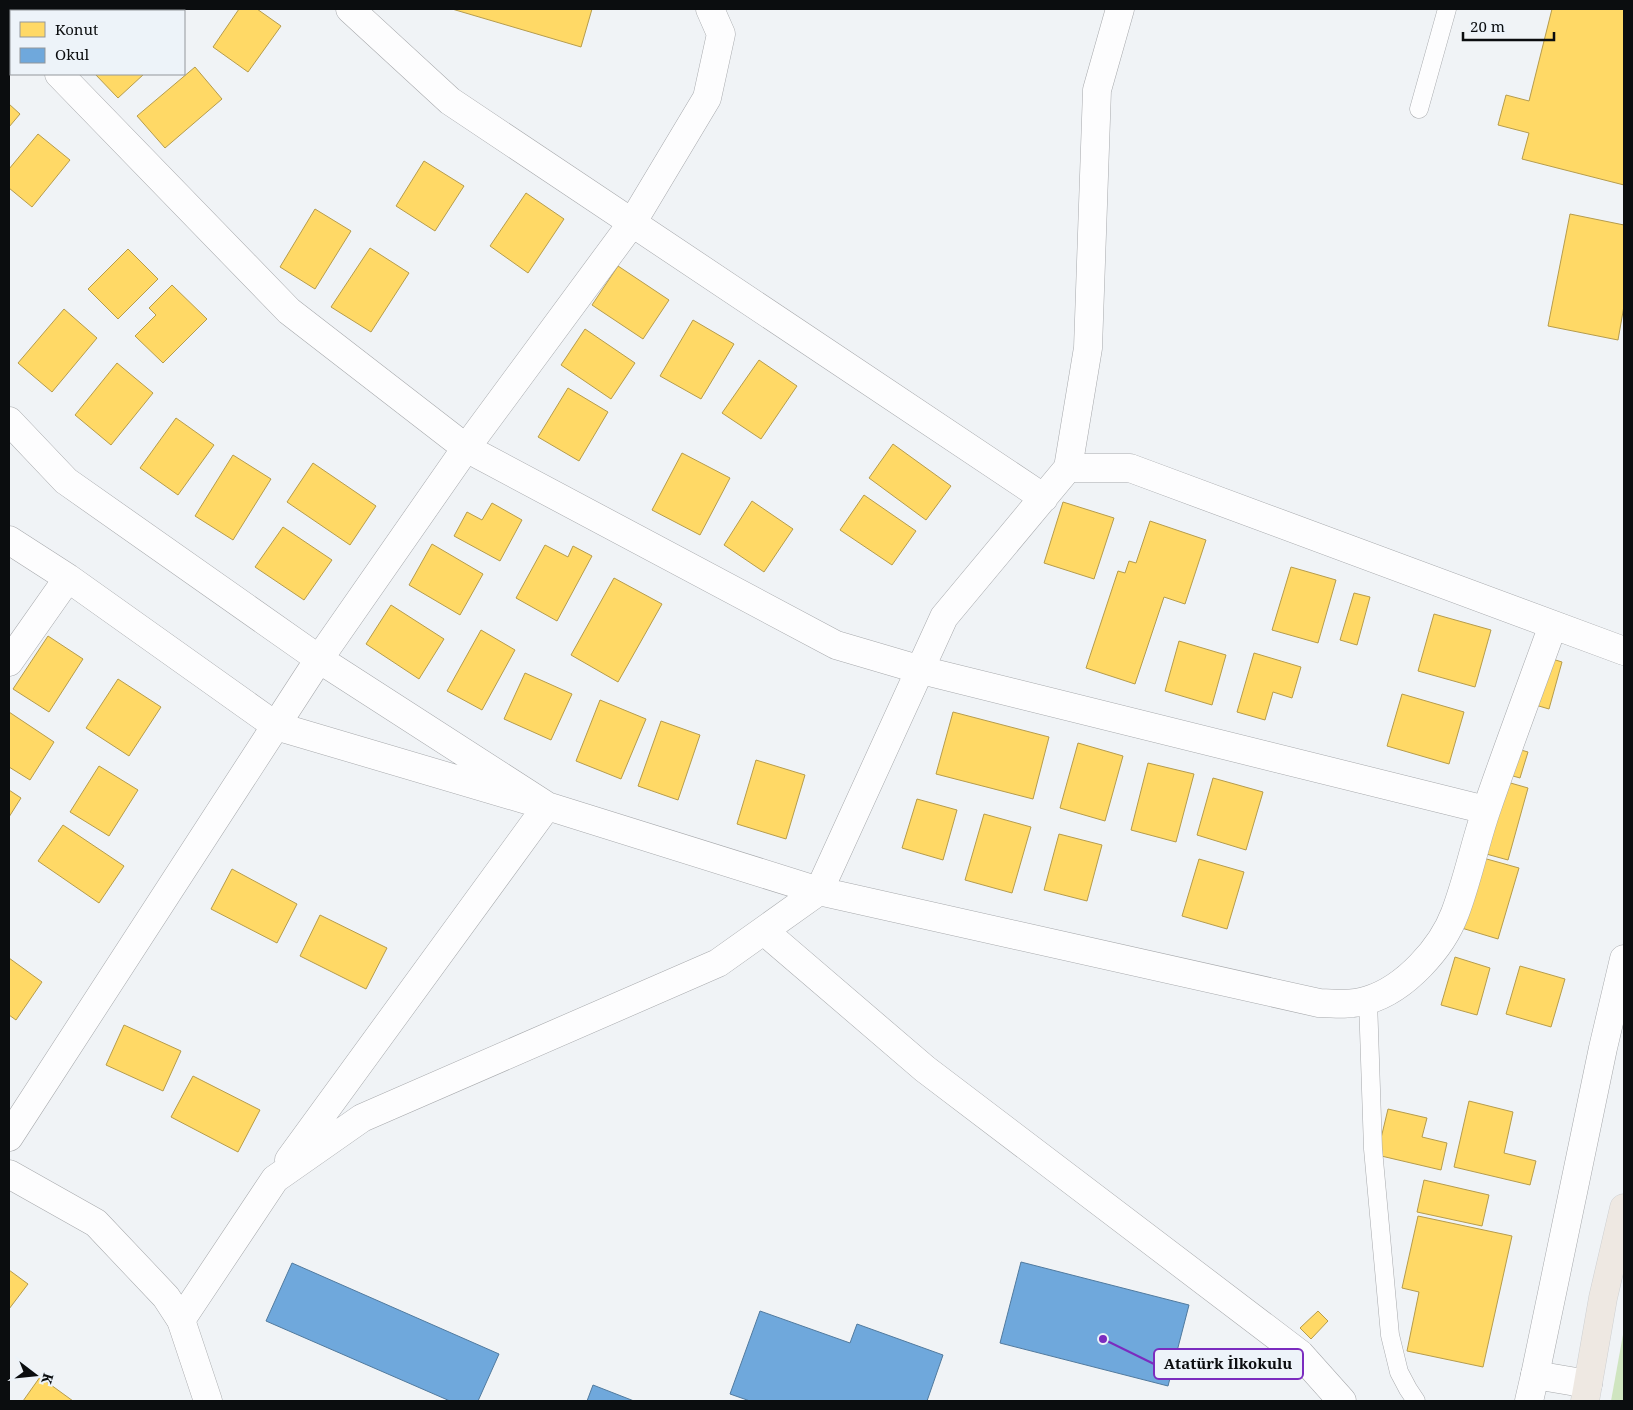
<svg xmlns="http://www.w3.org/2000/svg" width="1633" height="1410" font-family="'Noto Serif',serif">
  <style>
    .green { fill: #cfe5c0 }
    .homes { fill: #ffd966; stroke: #b69c4c }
    .schools { fill: #6fa8dc; stroke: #517a9e }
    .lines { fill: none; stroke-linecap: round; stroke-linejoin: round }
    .service-casing { stroke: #a7a9ac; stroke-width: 19 }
    .minor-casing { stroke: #a7a9ac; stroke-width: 29 }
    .tertiary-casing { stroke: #a7a9ac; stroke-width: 29 }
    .trunk-casing { stroke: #cdcfd1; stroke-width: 29 }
    .service { stroke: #fdfdfe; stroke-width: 18 }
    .minor { stroke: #fdfdfe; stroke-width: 28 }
    .tertiary { stroke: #fdfdfe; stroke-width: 28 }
    .trunk { stroke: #eee8e2; stroke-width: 28 }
    .leader { fill: none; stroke: #7b2cbf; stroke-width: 2 }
    .callout-dot { fill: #7b2cbf; stroke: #edf3f9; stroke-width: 2 }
    .callout { fill: #edf3f9; stroke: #7b2cbf; stroke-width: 2 }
    .callout-label { font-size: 15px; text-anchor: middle; font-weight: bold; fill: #0b0d0f }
  </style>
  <rect width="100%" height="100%" fill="#f0f3f6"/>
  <path class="green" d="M 1624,1329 L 1624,1401 L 1611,1401 Z"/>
  <path class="homes" d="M 239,9 L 257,9 L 281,26 L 248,72 L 213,47 Z
    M 452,9 L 592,9 L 581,47 Z
    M 1552,9 L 1624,9 L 1624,185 L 1522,159 L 1529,133 L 1498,125 L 1506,95 L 1529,101 Z
    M 195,67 L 222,99 L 165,148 L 137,116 Z
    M 95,74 L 144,74 L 118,98 Z
    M 9,104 L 20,114 L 9,127 Z
    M 38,134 L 70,160 L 32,207 L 9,188 L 9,169 Z
    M 424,161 L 464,186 L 435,231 L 396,206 Z
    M 526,193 L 564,219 L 528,273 L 490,246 Z
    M 315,209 L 351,231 L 315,289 L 280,267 Z
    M 1570,214 L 1624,225 L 1624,306 L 1618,340 L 1548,326 Z
    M 370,248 L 409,273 L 371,332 L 331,307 Z
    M 128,249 L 158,279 L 118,319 L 88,289 Z
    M 618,266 L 669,300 L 643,339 L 592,305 Z
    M 172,285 L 207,319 L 163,363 L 135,336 L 156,315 L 149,308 Z
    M 64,309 L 97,338 L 52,392 L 18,363 Z
    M 693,320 L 734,344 L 701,399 L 660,376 Z
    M 585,329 L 635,363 L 611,399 L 561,365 Z
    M 759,360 L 797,386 L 761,439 L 722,413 Z
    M 117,363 L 153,393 L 111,445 L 75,415 Z
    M 568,388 L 608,412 L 579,461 L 538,437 Z
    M 176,418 L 214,445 L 178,495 L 140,468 Z
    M 893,444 L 951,486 L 926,520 L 869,478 Z
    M 682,453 L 730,478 L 700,535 L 652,510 Z
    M 233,455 L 271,479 L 233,540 L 195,516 Z
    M 313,463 L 376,506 L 350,545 L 287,502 Z
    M 864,495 L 916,531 L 892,565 L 840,530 Z
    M 752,501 L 793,529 L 764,572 L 724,545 Z
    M 1063,502 L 1114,518 L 1094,579 L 1044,563 Z
    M 492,503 L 522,520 L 500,561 L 454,536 L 467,512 L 482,520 Z
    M 1150,521 L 1206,540 L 1185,604 L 1164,597 L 1135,684 L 1086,668 L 1118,571 L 1125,573 L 1129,561 L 1136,563 Z
    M 283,527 L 332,560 L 304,600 L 255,567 Z
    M 432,544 L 483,574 L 460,615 L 409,585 Z
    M 545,545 L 568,557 L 573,546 L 592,556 L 557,621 L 516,598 Z
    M 1291,567 L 1336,580 L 1318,643 L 1272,630 Z
    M 614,578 L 662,604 L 618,682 L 571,655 Z
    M 1354,593 L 1370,597 L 1357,645 L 1340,640 Z
    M 391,605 L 444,639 L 419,679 L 366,644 Z
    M 1434,614 L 1491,630 L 1475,687 L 1418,671 Z
    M 481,630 L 515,650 L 482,710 L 447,691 Z
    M 48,636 L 83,659 L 49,712 L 13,689 Z
    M 1179,641 L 1226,655 L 1212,705 L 1165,691 Z
    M 1254,653 L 1301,667 L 1292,698 L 1273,692 L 1265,720 L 1237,712 Z
    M 1546,657 L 1562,662 L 1549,709 L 1532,704 Z
    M 525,673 L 572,694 L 551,740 L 504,719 Z
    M 118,679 L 161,707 L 129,756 L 86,728 Z
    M 1402,694 L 1464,712 L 1449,764 L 1387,746 Z
    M 600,700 L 646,719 L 621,779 L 576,761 Z
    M 9,712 L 54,742 L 30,780 L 9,767 Z
    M 953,712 L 1049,737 L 1033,799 L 936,774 Z
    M 661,721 L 700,735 L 678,800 L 638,786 Z
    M 1078,743 L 1123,756 L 1105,821 L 1060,808 Z
    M 1514,748 L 1528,752 L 1520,778 L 1506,774 Z
    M 756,760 L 805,775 L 786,839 L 737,824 Z
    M 1148,763 L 1194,774 L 1176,842 L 1131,830 Z
    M 99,766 L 138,790 L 109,836 L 70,812 Z
    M 1213,778 L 1263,792 L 1246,850 L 1197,835 Z
    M 1500,780 L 1528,788 L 1508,860 L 1479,852 Z
    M 9,790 L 21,798 L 9,817 Z
    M 917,799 L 957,810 L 943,860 L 902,848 Z
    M 984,814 L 1031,827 L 1012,893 L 965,880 Z
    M 63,825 L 124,866 L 99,903 L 38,861 Z
    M 1059,834 L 1102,845 L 1087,901 L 1044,890 Z
    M 1476,856 L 1519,868 L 1498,939 L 1455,926 Z
    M 1199,859 L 1244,872 L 1227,929 L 1182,916 Z
    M 232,869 L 297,904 L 277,943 L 211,909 Z
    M 320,915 L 387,948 L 366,989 L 300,956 Z
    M 1455,957 L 1490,968 L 1477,1015 L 1441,1005 Z
    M 9,958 L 42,982 L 16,1020 L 9,1015 Z
    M 1520,966 L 1565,979 L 1551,1027 L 1506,1014 Z
    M 124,1025 L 181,1051 L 163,1091 L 106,1065 Z
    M 193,1076 L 260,1110 L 238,1152 L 171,1117 Z
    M 1469,1101 L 1513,1112 L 1504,1153 L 1536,1161 L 1530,1185 L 1454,1167 Z
    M 1388,1109 L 1427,1118 L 1422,1137 L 1447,1143 L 1441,1170 L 1377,1155 Z
    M 1424,1180 L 1489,1195 L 1482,1226 L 1417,1212 Z
    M 1418,1216 L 1512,1236 L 1483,1367 L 1407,1351 L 1419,1292 L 1402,1288 Z
    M 9,1270 L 28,1284 L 9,1309 Z
    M 1318,1311 L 1328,1321 L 1311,1339 L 1300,1328 Z
    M 40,1377 L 73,1401 L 23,1401 Z"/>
  <path class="schools" d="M 1021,1262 L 1189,1305 L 1168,1386 L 1000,1343 Z
    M 292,1263 L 499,1354 L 478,1401 L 450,1401 L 266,1321 Z
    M 760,1311 L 850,1343 L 857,1324 L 943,1355 L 927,1401 L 750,1401 L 730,1394 Z
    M 593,1385 L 634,1401 L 587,1401 Z"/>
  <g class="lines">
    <g class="service-casing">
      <path id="service" d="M 1419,109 L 1447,9
        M 1368,1000 L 1373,1149 L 1390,1335 L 1399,1372 L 1408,1389 L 1416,1401"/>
    </g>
    <g class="minor-casing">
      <path id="minor" d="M 350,9 L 450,101 L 1044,498
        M 9,22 L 11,24
        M 59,74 L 289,311 L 466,448 L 836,645 L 921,670 L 1486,810
        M 9,421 L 66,481 L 319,659 L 547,806 L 819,891 L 1319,1003 C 1336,1004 1352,1005 1368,1000 C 1405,989 1442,948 1455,913 C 1468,879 1475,842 1487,808 C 1508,747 1531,686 1553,625
        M 1068,468 L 1088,348 L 1097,90 L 1120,9
        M 9,540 L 68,578 L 276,726 L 547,806 L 289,1160
        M 9,662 L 68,578
        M 764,931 L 925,1069 L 1300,1354 L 1342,1401
        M 9,1137 L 319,659 L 466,448 L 632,223 L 707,98 L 721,34 L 710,9
        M 181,1320 L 275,1179 L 362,1118 L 718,963 L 819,891 L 944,617 L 1068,468 L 1130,468 L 1624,651
        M 1535,1375 L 1603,1048 L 1624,959"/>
    </g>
    <g class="tertiary-casing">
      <path id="tertiary" d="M 9,1174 L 96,1223 L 166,1297 L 181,1320 L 208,1401
        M 1529,1401 L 1535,1375 L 1588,1384"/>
    </g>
    <g class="trunk-casing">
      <path id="trunk" d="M 1585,1401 L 1603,1298 L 1624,1208"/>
    </g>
    <use href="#service" class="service"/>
    <use href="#minor" class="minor"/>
    <use href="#tertiary" class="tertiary"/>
    <use href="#trunk" class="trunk"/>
  </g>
  <path class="leader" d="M1103 1339L1154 1364"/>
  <circle class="callout-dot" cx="1103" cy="1339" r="5"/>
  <rect class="callout" x="1154" y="1349" width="149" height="30" rx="5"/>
  <g class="callout-label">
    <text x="1228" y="1369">Atatürk İlkokulu</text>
  </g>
  <rect width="1633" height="1410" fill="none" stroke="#0b0d0f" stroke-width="20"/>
  <rect x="10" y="10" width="175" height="65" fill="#edf3f9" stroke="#93979b"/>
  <rect x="20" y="22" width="25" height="15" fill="#ffd966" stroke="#93979b"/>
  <text x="55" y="35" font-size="15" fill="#0b0d0f">Konut</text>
  <rect x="20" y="48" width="25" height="15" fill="#6fa8dc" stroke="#93979b"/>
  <text x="55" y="60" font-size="15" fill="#0b0d0f">Okul</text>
  <g transform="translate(35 1375) rotate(106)" stroke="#edf3f9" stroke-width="4" paint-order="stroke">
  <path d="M0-4L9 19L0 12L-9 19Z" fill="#0b0d0f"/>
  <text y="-8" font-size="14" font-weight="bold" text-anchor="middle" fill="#0b0d0f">K</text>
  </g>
  <path d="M1463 32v8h91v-8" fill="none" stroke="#0b0d0f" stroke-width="2.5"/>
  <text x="1470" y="32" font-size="15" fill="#0b0d0f" stroke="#edf3f9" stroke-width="4" paint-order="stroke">20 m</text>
</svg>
